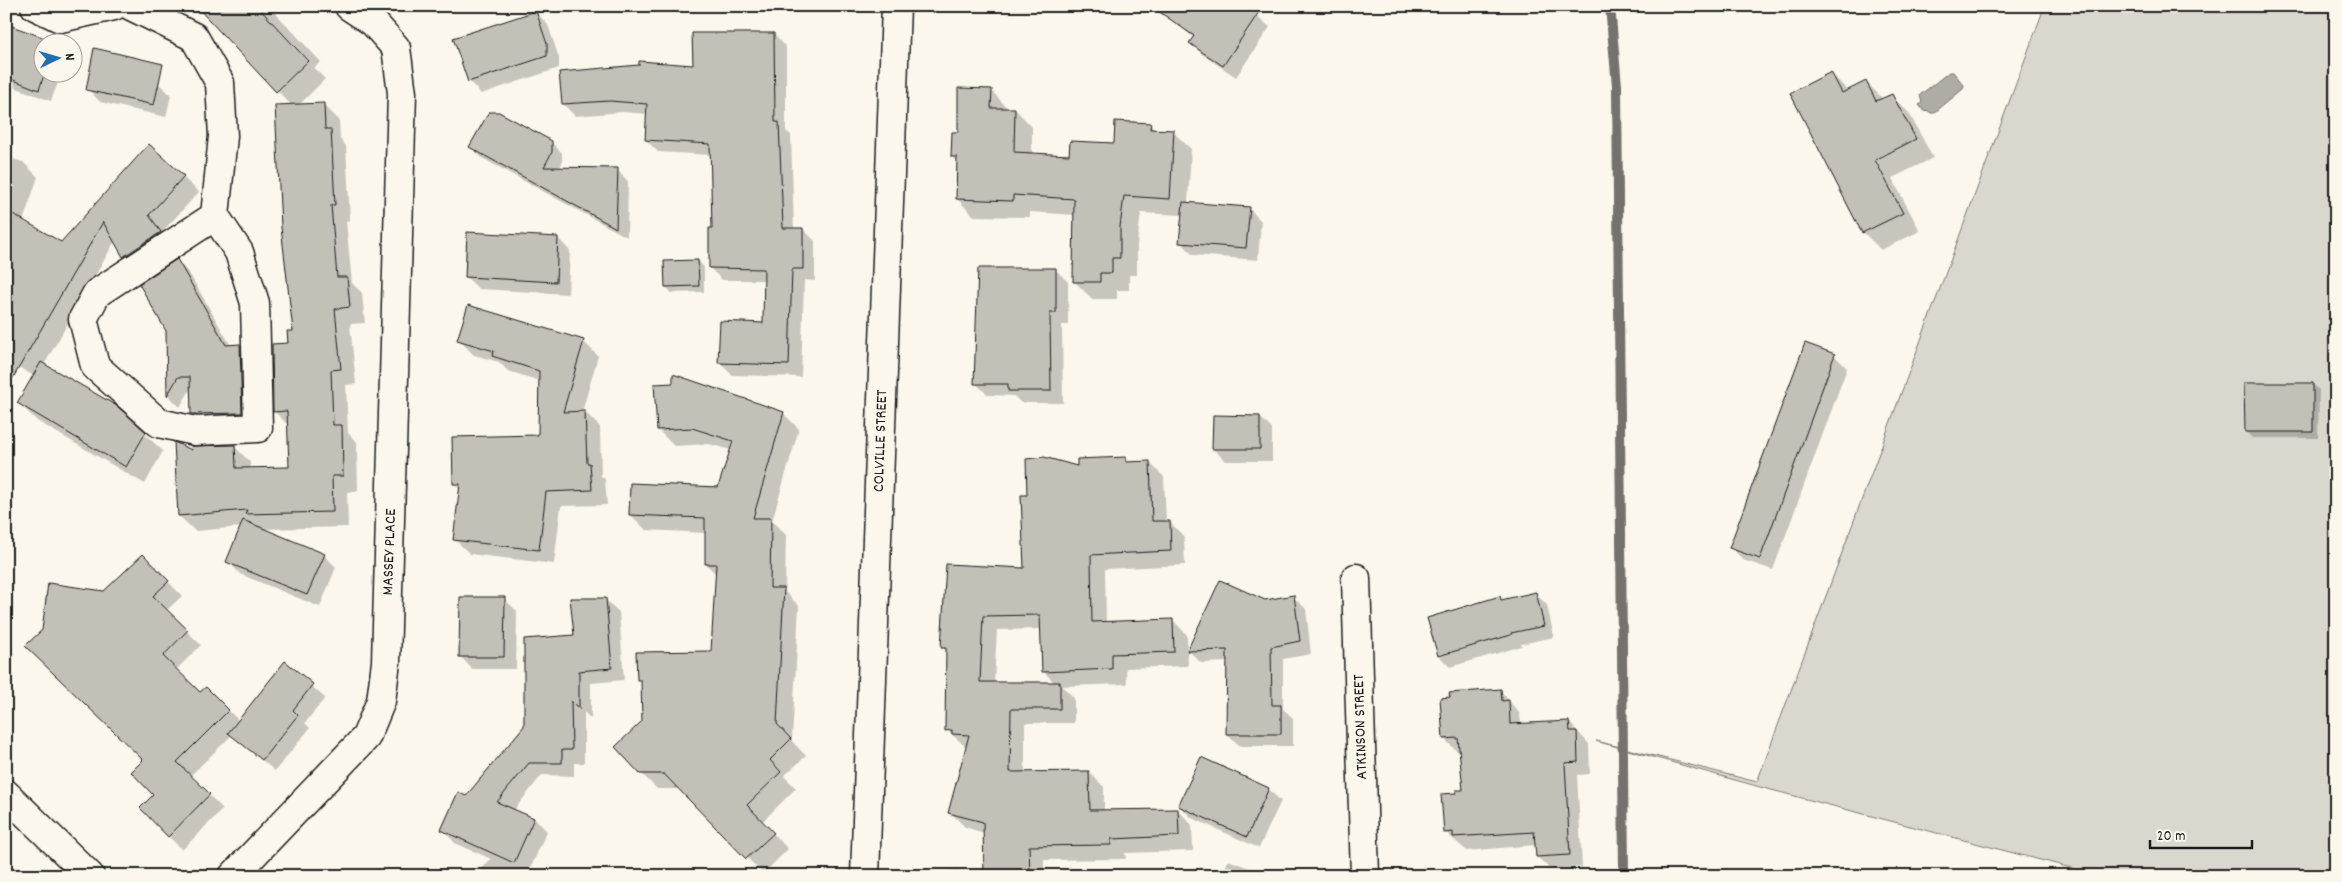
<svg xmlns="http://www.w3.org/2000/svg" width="2342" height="882" font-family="Dekko,sans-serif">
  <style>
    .green { fill: #dad7ce; stroke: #7b7a75 }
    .water { fill: #afaca5; stroke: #74726e }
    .shadow { fill: #0003; fill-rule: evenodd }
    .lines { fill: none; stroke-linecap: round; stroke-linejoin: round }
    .stream { stroke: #74726e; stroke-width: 10 }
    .building { fill: #c3c0b8; stroke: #1c1c1c }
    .minor-casing { stroke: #1c1c1c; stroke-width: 31 }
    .minor { stroke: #fbf7ec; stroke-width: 28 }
    .labels { text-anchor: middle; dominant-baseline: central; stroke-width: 4; stroke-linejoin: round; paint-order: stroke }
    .street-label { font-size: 16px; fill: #1c1c1c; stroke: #fbf7ec }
  </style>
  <rect width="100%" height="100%" fill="#fbf7ec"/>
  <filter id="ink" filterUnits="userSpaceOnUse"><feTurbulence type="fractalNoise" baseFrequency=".02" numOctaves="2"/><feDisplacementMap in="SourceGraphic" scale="10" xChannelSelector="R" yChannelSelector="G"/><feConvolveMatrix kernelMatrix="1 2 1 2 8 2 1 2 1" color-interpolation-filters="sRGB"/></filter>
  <g filter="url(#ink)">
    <path class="green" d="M 2042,6 L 2336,6 L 2336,876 L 2102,876 L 1760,787 L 1596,741 L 1757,782 L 2044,8 Z"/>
    <path class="water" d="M 1949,72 L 1953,72 L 1964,85 L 1963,89 L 1934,113 L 1931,113 L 1927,110 L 1925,112 L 1919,105 L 1922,103 L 1920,95 Z"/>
    <path class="shadow" d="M 198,6 L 269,6 L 321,62 L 314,68 L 325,79 L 298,106 L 323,104 L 339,120 L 340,139 L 346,146 L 350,220 L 346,221 L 352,283 L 362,293 L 365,323 L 350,324 L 356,384 L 346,385 L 348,433 L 357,442 L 358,491 L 347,492 L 348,527 L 263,529 L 324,555 L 336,567 L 320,607 L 240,574 L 228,561 L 241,527 L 195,531 L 179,516 L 193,452 L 234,446 L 250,462 L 250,469 L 290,469 L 288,425 L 274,411 L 294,332 L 292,106 Z
      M 985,6 L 1100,6 L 1100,10 L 988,9 Z
      M 1245,6 L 1270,27 L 1236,77 L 1203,55 L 1191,43 L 1194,38 L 1170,18 Z
      M 536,12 L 548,25 L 559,58 L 559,68 L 481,94 L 469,81 Z
      M 6,25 L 53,42 L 42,42 L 42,72 L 62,72 L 51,101 L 6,84 Z
      M 774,34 L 786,47 L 786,131 L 791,135 L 794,229 L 803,229 L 815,241 L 815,281 L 804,280 L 801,377 L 732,375 L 720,363 L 764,324 L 765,280 L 722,280 L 710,268 L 714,229 L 711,155 L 658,152 L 646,140 L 647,114 L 623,112 L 575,116 L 563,104 L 694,66 Z
      M 1831,73 L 1848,91 L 1866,82 L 1883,99 L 1891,95 L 1909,113 L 1933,158 L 1892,178 L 1920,231 L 1881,250 L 1863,232 Z
      M 158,83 L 171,95 L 166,117 L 100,102 L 88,89 Z
      M 991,90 L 1008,109 L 1015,109 L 1032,127 L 1032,154 L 1070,156 L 1115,145 L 1150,125 L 1156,131 L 1173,132 L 1191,149 L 1188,203 L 1249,208 L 1261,221 L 1258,260 L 1193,255 L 1181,242 L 1183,215 L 1141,213 L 1137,245 L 1137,275 L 1129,275 L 1129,290 L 1117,290 L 1117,299 L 1092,299 L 1075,282 L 1075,215 L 1030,212 L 1030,217 L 974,216 L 957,199 L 958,162 L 952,156 L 959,133 Z
      M 551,142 L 562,153 L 562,163 L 560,168 L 617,170 L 628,181 L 627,237 L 482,158 L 471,147 Z
      M 149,146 L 199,192 L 163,231 L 176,248 L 139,271 L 124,256 L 115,241 L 44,365 L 116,408 L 163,451 L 145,484 L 37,421 L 19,403 L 34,376 L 6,360 L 6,157 L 23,162 L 38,177 L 23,221 L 61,243 Z
      M 558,238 L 570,251 L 568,294 L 479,289 L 466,277 Z
      M 177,261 L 189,273 L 231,346 L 240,346 L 252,358 L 254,425 L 204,426 L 192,413 L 191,388 L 180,407 L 169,396 L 167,331 Z
      M 698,261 L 704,267 L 704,292 L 672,293 L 666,287 Z
      M 1056,270 L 1068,282 L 1068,325 L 1062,325 L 1063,403 L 1021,403 L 1014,396 L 988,395 L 975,383 Z
      M 459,340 L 583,341 L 598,356 L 582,412 L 585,412 L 600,427 L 601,476 L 605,479 L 607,505 L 561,506 L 554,564 L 470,554 L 454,539 L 460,490 L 455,484 L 540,436 L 540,381 L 508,371 L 499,362 L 474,355 Z
      M 1805,344 L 1835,356 L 1847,368 L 1773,570 L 1743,560 L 1731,547 Z
      M 2313,384 L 2319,390 L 2318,438 L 2252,438 L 2246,432 Z
      M 783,413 L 799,429 L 772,521 L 786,535 L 785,592 L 799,606 L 792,741 L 806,756 L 784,776 L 796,788 L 762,822 L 788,849 L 763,874 L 680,789 L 657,789 L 641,773 L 642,683 L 638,679 L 712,653 L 716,574 L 706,564 L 706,533 L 646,530 L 630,514 L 719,488 L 731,450 L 709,444 L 674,446 L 658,430 Z
      M 1260,417 L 1272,429 L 1272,461 L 1226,461 L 1213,449 Z
      M 6,446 L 10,450 L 6,457 Z
      M 1126,458 L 1130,463 L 1149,462 L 1164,477 L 1166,522 L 1170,522 L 1184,537 L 1185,565 L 1105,569 L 1106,622 L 1173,620 L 1187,635 L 1188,666 L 1126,668 L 1127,684 L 1062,686 L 1074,698 L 1074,723 L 1025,723 L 1025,773 L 1089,772 L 1104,787 L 1104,811 L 1178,810 L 1192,825 L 1193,851 L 1125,853 L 1126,859 L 1044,860 L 1044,876 L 950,876 L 950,871 L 985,870 L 984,833 L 965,827 L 950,812 L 967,748 L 947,730 L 948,652 L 943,648 L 1025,569 L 1028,496 L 1079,468 ZM 1042,629 L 1043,671 L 1055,683 L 994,684 L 997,630 Z
      M 157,570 L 182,596 L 166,611 L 201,645 L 176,670 L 200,694 L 206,688 L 239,721 L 285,663 L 325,698 L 305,723 L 310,728 L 275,771 L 232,735 L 190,776 L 223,809 L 182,850 L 141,808 L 155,795 L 144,760 L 104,592 Z
      M 1536,594 L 1547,605 L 1554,637 L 1521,644 L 1522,646 L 1450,667 L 1439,656 L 1428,619 L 1500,598 L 1503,601 Z
      M 1293,597 L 1306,609 L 1311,654 L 1283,659 L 1283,709 L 1293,718 L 1293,746 L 1240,746 L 1227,734 L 1228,662 L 1201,663 L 1189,651 Z
      M 504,599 L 517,611 L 516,669 L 472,669 L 460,656 Z
      M 606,600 L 619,612 L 624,680 L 591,683 L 591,719 L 584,712 L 584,763 L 574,763 L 574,776 L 542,775 L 514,810 L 534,818 L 547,831 L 527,876 L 474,876 L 491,859 L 455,843 L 443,830 L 466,797 L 525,726 L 575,636 Z
      M 1501,691 L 1520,714 L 1521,725 L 1569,722 L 1589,744 L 1590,774 L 1577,775 L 1582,867 L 1550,869 L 1537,857 L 1536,845 L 1467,851 L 1445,832 L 1458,794 L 1464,791 L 1461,751 L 1457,751 L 1444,739 Z
      M 1268,789 L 1281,801 L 1259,848 L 1192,818 L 1179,806 Z
      M 1228,860 L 1271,876 L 1223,876 Z"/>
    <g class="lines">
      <path class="stream" d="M 1610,6 L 1617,86 L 1624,876"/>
    </g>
    <path class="building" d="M 196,6 L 257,6 L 308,61 L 276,92 Z
      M 1151,6 L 1263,6 L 1223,66 L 1189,43 L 1194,36 Z
      M 536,11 L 547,44 L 547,56 L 468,82 L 453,38 Z
      M 6,24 L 56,42 L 42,42 L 42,72 L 45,72 L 39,90 L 6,77 Z
      M 692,33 L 774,33 L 775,122 L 779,122 L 783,228 L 803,228 L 803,269 L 792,269 L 789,365 L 718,363 L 720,321 L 763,323 L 764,269 L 709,268 L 709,228 L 712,228 L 710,144 L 645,140 L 647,104 L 610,101 L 562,104 L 559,72 L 639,65 L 639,61 L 693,65 Z
      M 94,48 L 163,64 L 154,105 L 86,90 Z
      M 1831,72 L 1842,93 L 1866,81 L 1876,101 L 1892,94 L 1916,139 L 1875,160 L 1903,213 L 1862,233 L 1790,93 Z
      M 958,88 L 992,89 L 991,108 L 1015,108 L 1014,152 L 1069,155 L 1070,141 L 1114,143 L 1115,121 L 1151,123 L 1150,129 L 1174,130 L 1170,199 L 1124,196 L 1120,227 L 1120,258 L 1112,258 L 1112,273 L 1100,273 L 1100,282 L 1073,282 L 1074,199 L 1013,195 L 1013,201 L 956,199 L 957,157 L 951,157 L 952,132 L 958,132 Z
      M 324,103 L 325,129 L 331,129 L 335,205 L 331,205 L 337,277 L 347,277 L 350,307 L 335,309 L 341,369 L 331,370 L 333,425 L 342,425 L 343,476 L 332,476 L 333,512 L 245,514 L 247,510 L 178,516 L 174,442 L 192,450 L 191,446 L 235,445 L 236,468 L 289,467 L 287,411 L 273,412 L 272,344 L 288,343 L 287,331 L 293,331 L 281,227 L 275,105 Z
      M 489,112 L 499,112 L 552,141 L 552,152 L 544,167 L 618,168 L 616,228 L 469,147 Z
      M 149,144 L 184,176 L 149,215 L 161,232 L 123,257 L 103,222 L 6,390 L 6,210 L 61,242 Z
      M 1183,202 L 1250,207 L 1246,248 L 1179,243 Z
      M 467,232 L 558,237 L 556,282 L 465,277 Z
      M 177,259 L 226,345 L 240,344 L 242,413 L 191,414 L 190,377 L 178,377 L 167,396 L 166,331 L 139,284 Z
      M 698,260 L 699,286 L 665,287 L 664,261 Z
      M 978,268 L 1056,268 L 1056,313 L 1050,313 L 1051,391 L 1008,391 L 1008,384 L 974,384 Z
      M 468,305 L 584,340 L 563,412 L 585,411 L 587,463 L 590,463 L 592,490 L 546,492 L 539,550 L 453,540 L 460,484 L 453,484 L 452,437 L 538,435 L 539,371 L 492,356 L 494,351 L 457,340 Z
      M 1805,343 L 1835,354 L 1760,559 L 1729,548 Z
      M 41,362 L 117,406 L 146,432 L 126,467 L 17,403 Z
      M 673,374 L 784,412 L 753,518 L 771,518 L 770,588 L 784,588 L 777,724 L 791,739 L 770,760 L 781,772 L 747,805 L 774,833 L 746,859 L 664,774 L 640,774 L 615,747 L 642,721 L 641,680 L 637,680 L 636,652 L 711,651 L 716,564 L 705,564 L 705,518 L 629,515 L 630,483 L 718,487 L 733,441 L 692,428 L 657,430 L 654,384 L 673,383 Z
      M 2244,383 L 2313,383 L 2313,432 L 2245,432 Z
      M 1213,415 L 1260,416 L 1260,449 L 1212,449 Z
      M 1044,457 L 1077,466 L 1077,459 L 1126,457 L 1126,462 L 1150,461 L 1152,521 L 1170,521 L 1171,551 L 1091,555 L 1092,622 L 1173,619 L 1174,652 L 1112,654 L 1112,669 L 1042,672 L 1040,615 L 983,616 L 980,682 L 1060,682 L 1060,709 L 1011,709 L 1010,772 L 1089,771 L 1090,810 L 1178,809 L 1179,836 L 1111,839 L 1111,845 L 1029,846 L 1030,876 L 984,876 L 983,822 L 948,813 L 969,735 L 952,734 L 952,730 L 945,731 L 946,648 L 941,648 L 946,564 L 1024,568 L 1021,495 L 1027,495 L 1026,459 Z
      M 243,520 L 325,554 L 307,595 L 226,562 Z
      M 143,554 L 169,581 L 153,596 L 188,630 L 163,656 L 200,692 L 206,687 L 229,710 L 177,762 L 210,794 L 168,837 L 140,808 L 153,795 L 131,772 L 143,760 L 25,646 L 42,630 L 48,583 L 104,591 Z
      M 1220,580 L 1265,600 L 1294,595 L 1300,641 L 1271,647 L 1272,705 L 1281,705 L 1281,734 L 1226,734 L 1227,650 L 1187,651 Z
      M 1536,592 L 1544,626 L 1511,633 L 1511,635 L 1438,656 L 1427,618 L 1500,596 L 1501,600 Z
      M 460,597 L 505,597 L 504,657 L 459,657 Z
      M 570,598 L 606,598 L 612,668 L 579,671 L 579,709 L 571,701 L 572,750 L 562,750 L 562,763 L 529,763 L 497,802 L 534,818 L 514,863 L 441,830 L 458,792 L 466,796 L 524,726 L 524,639 L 574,635 Z
      M 285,661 L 313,684 L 293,710 L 298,715 L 262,760 L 228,733 Z
      M 1501,689 L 1502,701 L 1509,700 L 1510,724 L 1569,721 L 1570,731 L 1577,731 L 1578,762 L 1565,763 L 1570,855 L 1536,857 L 1534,832 L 1453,837 L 1453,832 L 1444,833 L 1441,794 L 1456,793 L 1456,790 L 1463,790 L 1458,738 L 1443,739 L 1440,698 L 1450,697 L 1449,693 Z
      M 1201,757 L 1269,788 L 1247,837 L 1178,806 Z"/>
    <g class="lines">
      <g class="minor-casing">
        <path id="minor" d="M 35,6 L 60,18 L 114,6
          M 131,6 L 194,37 L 220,83 L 223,136 L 215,216 L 239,252 L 255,303 L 258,428 L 195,431 L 159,423 L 95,366 L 83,319 L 97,293 L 215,216
          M 1356,578 L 1365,876
          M 6,794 L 90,876
          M 233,876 L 366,737 L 381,701 L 386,662 L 402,93 L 396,48 L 373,22 L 349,6
          M 865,876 L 896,6"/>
      </g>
      <use href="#minor" class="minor"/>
    </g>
  </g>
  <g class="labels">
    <g class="street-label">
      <text transform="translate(881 441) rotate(-88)">COLVILLE STREET</text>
      <text transform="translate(390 552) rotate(-88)">MASSEY PLACE</text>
      <text transform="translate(1361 727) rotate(-92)">ATKINSON STREET</text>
    </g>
  </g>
  <rect width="2342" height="882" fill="none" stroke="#fbf7ec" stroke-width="25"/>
  <rect x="12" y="12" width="2317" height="857" fill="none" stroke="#1c1c1c" stroke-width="2" filter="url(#ink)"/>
  <g transform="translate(58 58) rotate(85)"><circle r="24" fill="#fbf7ec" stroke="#a29f99"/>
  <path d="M0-4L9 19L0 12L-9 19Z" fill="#1f6fb2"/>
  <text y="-8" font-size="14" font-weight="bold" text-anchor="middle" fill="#1c1c1c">N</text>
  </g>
  <path d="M2150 840v8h102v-8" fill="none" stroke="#1c1c1c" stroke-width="2.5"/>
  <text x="2157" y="840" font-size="15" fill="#1c1c1c" stroke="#fbf7ec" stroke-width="4" paint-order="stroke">20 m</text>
</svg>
